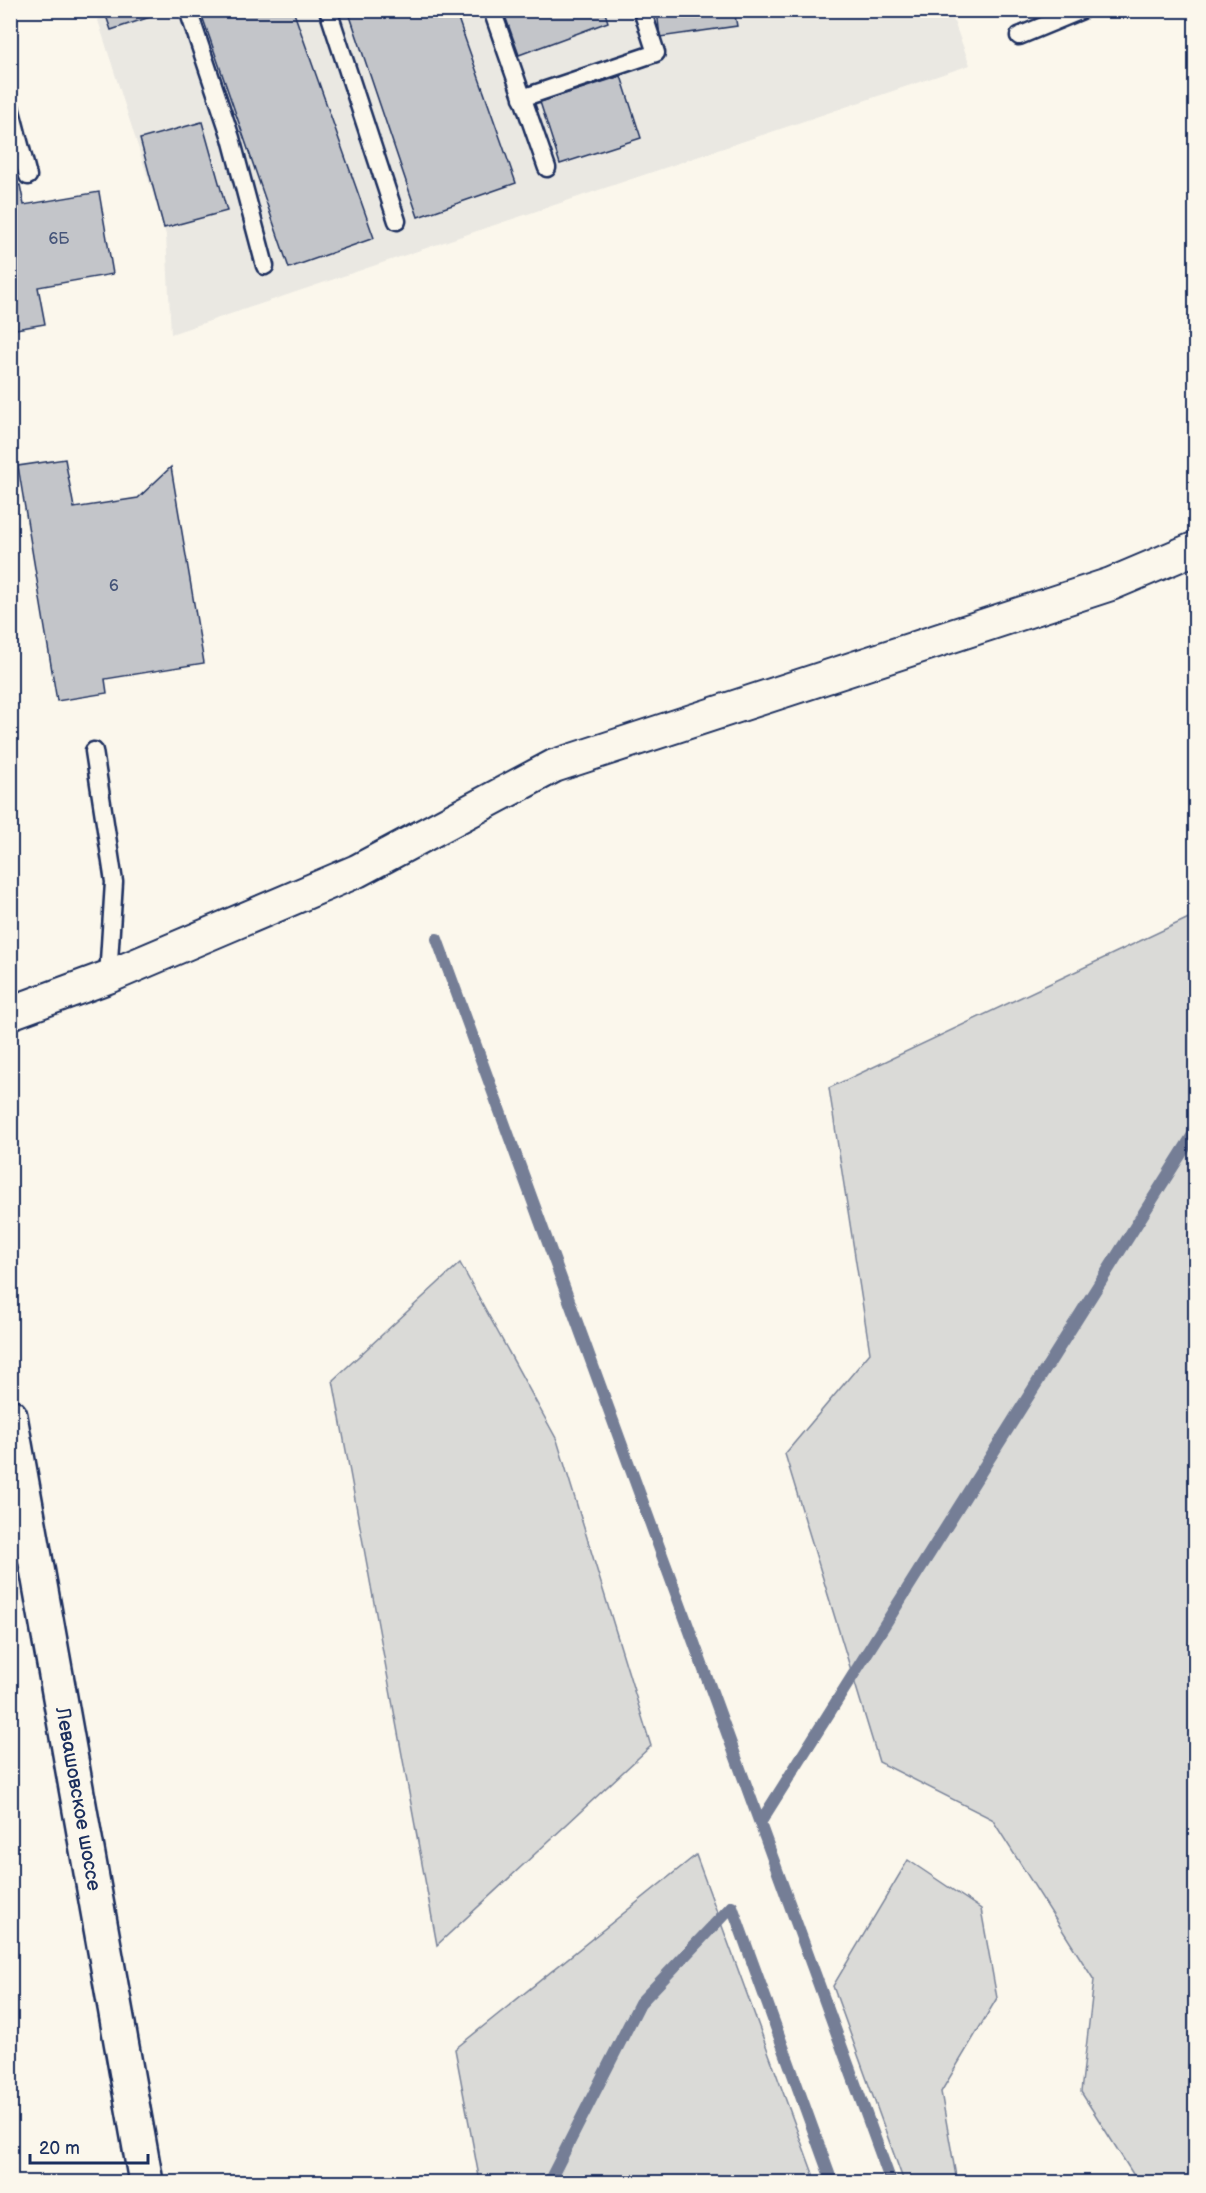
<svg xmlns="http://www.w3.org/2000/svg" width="1206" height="2193" font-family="'Balsamiq Sans',sans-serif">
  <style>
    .built { fill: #eae8e2 }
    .green { fill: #dadad7; stroke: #7a849a; stroke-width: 1.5 }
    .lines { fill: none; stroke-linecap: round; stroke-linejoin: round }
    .stream { stroke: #747e96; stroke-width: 12 }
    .building { fill: #c3c5c9; stroke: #1b2f5e; stroke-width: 1.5 }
    .service-casing { stroke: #1b2f5e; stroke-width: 21 }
    .minor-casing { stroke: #1b2f5e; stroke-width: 36 }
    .secondary-casing { stroke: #1b2f5e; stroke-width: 38 }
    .service { stroke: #fbf7ec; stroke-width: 16 }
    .minor { stroke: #fbf7ec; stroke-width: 32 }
    .secondary { stroke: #fbf7ec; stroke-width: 33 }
    .labels { text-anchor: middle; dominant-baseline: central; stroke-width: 5; stroke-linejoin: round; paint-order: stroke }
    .number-label { font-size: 16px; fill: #455479 }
    .street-label { font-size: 20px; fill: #1b2f5e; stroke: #fbf7ec }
  </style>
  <rect width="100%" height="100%" fill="#fbf7ec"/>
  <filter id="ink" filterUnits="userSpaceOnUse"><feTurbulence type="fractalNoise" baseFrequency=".0167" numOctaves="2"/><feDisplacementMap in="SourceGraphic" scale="12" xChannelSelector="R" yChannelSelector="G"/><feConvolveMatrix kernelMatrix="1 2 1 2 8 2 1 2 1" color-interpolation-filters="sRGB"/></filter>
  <g filter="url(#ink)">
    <path class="built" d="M 95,11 L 950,11 L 970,65 L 171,334 L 166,235 Z"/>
    <path class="green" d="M 1195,915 L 1196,2182 L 1138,2182 L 1081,2092 L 1094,1980 L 992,1819 L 879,1762 L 785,1454 L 870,1353 L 829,1088 Z
      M 460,1263 L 557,1440 L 651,1746 L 437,1945 L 333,1380 Z
      M 696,1855 L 816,2182 L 480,2182 L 455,2049 Z
      M 908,1860 L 981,1909 L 997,1998 L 941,2092 L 957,2182 L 904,2182 L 833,1986 Z"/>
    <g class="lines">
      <path class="stream" d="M 437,939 L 891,2182
        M 760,1823 L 1196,1130
        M 549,2182 L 640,2003 L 732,1906 L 832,2182"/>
    </g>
    <path class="building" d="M 104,10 L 158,10 L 159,14 L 111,30 Z
      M 200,10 L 293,10 L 374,238 L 289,268 Z
      M 348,10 L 455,10 L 516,183 L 418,217 Z
      M 503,10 L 604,10 L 608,22 L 519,55 Z
      M 657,10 L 734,10 L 737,26 L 660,37 Z
      M 621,76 L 641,138 L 560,164 L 540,102 Z
      M 202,122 L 227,211 L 164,228 L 140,139 Z
      M 20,185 L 24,205 L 99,192 L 113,274 L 38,287 L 45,324 L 10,330 L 10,186 Z
      M 65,459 L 74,508 L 138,498 L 171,467 L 204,663 L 105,679 L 107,693 L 57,701 L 18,466 Z"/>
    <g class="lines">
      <g class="service-casing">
        <path id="service" d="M 188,10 L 231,138 L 265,266
          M 328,10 L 397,221
          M 492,10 L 547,168
          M 1019,36 L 1082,10
          M 522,98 L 656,53 L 642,10
          M 10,107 L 28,176
          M 94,751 L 114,882 L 108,977"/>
      </g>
      <g class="minor-casing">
        <path id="minor" d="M 10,1013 L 108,977 L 357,871 L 554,766 L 1111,584 L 1196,548"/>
      </g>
      <g class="secondary-casing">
        <path id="secondary" d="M 10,1416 L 146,2182"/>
      </g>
      <use href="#service" class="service"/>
      <use href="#minor" class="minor"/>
      <use href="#secondary" class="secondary"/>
    </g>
  </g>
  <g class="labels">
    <g class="number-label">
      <text x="59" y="239">6Б</text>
      <text x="114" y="586">6</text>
    </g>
    <g class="street-label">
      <text transform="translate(78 1799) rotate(80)">Левашовское шоссе</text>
    </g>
  </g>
  <rect width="1206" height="2193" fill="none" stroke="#fbf7ec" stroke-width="36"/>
  <rect x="18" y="18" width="1170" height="2157" fill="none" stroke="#1b2f5e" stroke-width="2" filter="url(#ink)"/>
  <path d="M30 2154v9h118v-9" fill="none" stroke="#1b2f5e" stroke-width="3"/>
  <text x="39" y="2154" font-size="18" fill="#1b2f5e" stroke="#fbf7ec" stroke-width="4.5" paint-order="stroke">20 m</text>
</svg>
